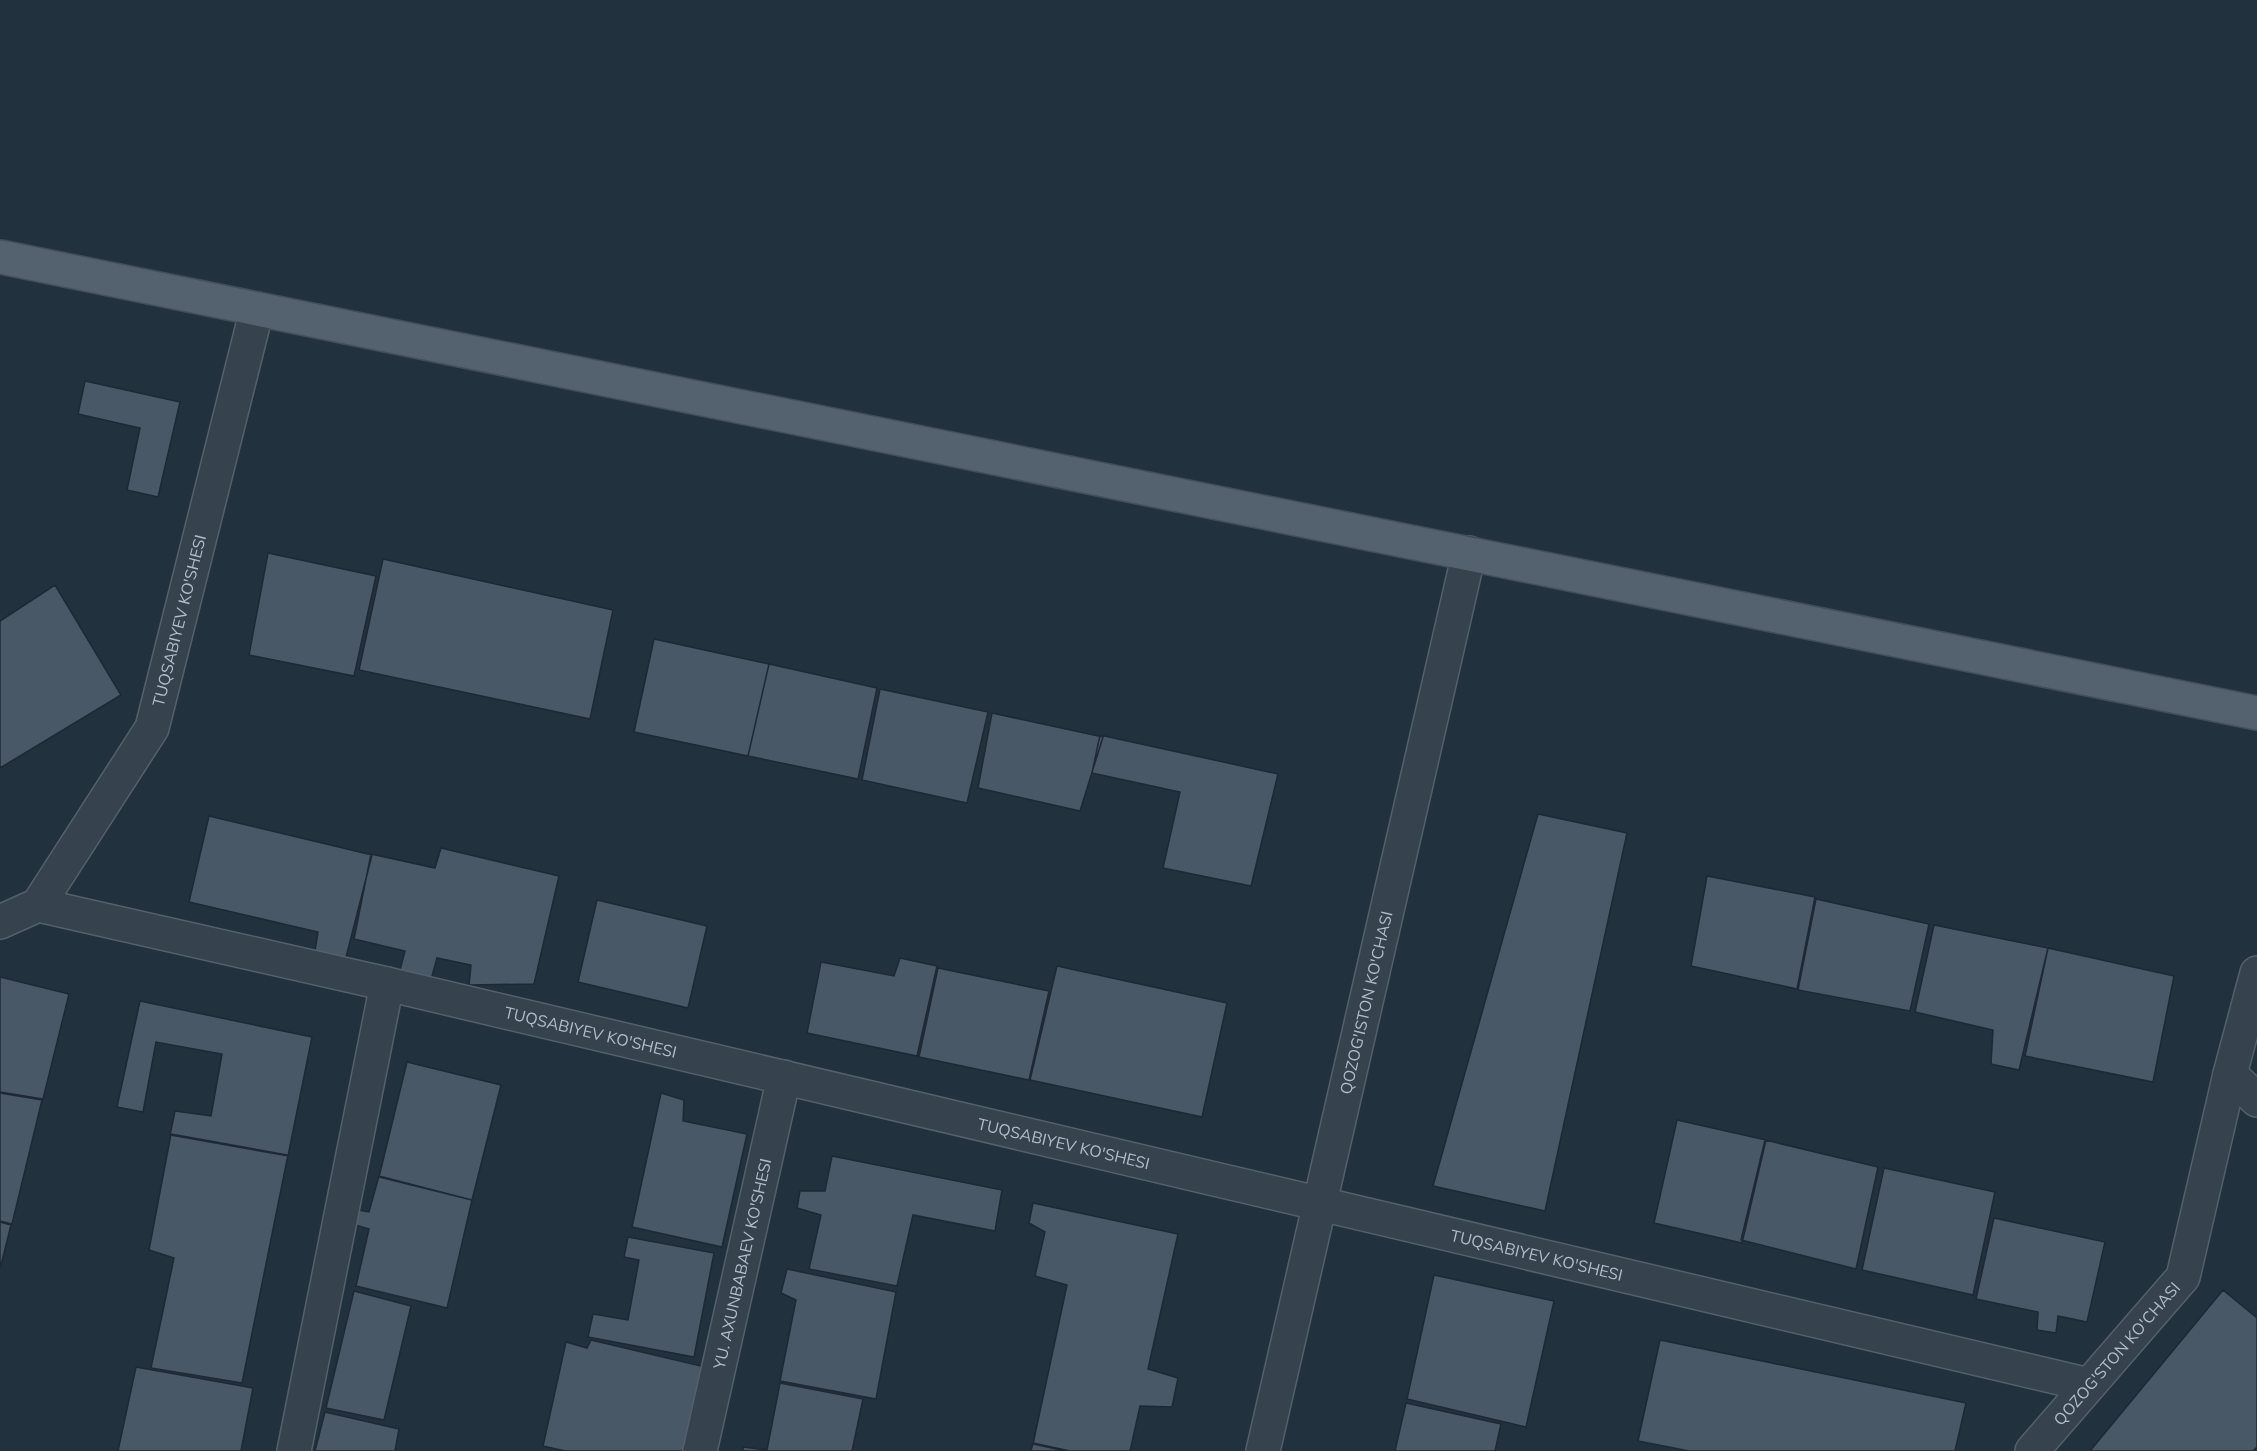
<svg xmlns="http://www.w3.org/2000/svg" width="2257" height="1451" font-family="Mulish,sans-serif">
  <style>
    .building { fill: #485867; stroke: #1e2935; stroke-width: 1.5 }
    .lines { fill: none; stroke-linecap: round; stroke-linejoin: round }
    .minor-casing { stroke: #54606c; stroke-width: 36 }
    .major-casing { stroke: #424e5a; stroke-width: 36 }
    .minor { stroke: #36424e; stroke-width: 33 }
    .major { stroke: #54616e; stroke-width: 33 }
    .labels { text-anchor: middle; dominant-baseline: central; stroke-width: 4.5; stroke-linejoin: round; paint-order: stroke }
    .street-label { font-size: 16px; fill: #b2bdc9; stroke: #1c2733 }
  </style>
  <rect width="100%" height="100%" fill="#22313e"/>
  <path class="building" d="M 85,381 L 180,402 L 158,497 L 127,490 L 140,428 L 78,414 Z
    M 268,553 L 376,576 L 354,676 L 249,655 Z
    M 383,559 L 613,610 L 590,719 L 359,670 Z
    M 55,585 L 121,695 L 0,768 L 0,621 Z
    M 654,639 L 769,664 L 748,756 L 634,732 Z
    M 769,664 L 877,688 L 858,779 L 748,756 Z
    M 880,689 L 988,712 L 967,803 L 862,780 Z
    M 992,713 L 1103,737 L 1080,811 L 978,788 Z
    M 1100,735 L 1278,774 L 1251,886 L 1163,868 L 1180,792 L 1092,773 Z
    M 1538,814 L 1627,833 L 1545,1211 L 1433,1186 Z
    M 209,816 L 372,855 L 342,973 L 313,964 L 318,932 L 189,902 Z
    M 441,848 L 559,876 L 534,984 L 469,985 L 471,965 L 437,958 L 428,991 L 396,985 L 405,951 L 354,939 L 371,854 L 435,868 Z
    M 1707,876 L 1815,897 L 1797,989 L 1691,966 Z
    M 1816,899 L 1929,924 L 1910,1011 L 1798,990 Z
    M 597,900 L 707,926 L 688,1008 L 578,982 Z
    M 1934,925 L 2048,948 L 2019,1070 L 1991,1064 L 1993,1030 L 1915,1012 Z
    M 2048,948 L 2174,976 L 2153,1082 L 2025,1056 Z
    M 900,958 L 937,966 L 917,1056 L 807,1033 L 821,962 L 894,976 Z
    M 1057,966 L 1227,1003 L 1202,1117 L 1030,1080 Z
    M 938,968 L 1049,991 L 1029,1080 L 919,1057 Z
    M 0,977 L 69,994 L 43,1099 L 0,1092 Z
    M 140,1001 L 312,1037 L 288,1156 L 170,1135 L 175,1111 L 211,1116 L 222,1054 L 156,1042 L 143,1112 L 117,1107 Z
    M 407,1062 L 501,1085 L 472,1200 L 379,1177 Z
    M 0,1093 L 42,1100 L 12,1224 L 0,1221 Z
    M 661,1093 L 684,1100 L 683,1121 L 747,1134 L 722,1247 L 632,1227 Z
    M 1677,1120 L 1766,1140 L 1742,1243 L 1654,1223 Z
    M 171,1134 L 288,1155 L 242,1383 L 151,1368 L 174,1258 L 149,1250 Z
    M 1765,1140 L 1878,1167 L 1856,1269 L 1741,1240 Z
    M 832,1156 L 1002,1190 L 995,1231 L 913,1215 L 897,1286 L 809,1269 L 821,1215 L 797,1208 L 800,1191 L 825,1191 Z
    M 1884,1168 L 1995,1192 L 1973,1295 L 1862,1270 Z
    M 379,1176 L 472,1200 L 447,1308 L 356,1286 L 369,1229 L 345,1222 L 347,1208 L 369,1212 Z
    M 1033,1203 L 1178,1234 L 1148,1369 L 1178,1378 L 1172,1407 L 1140,1406 L 1130,1451 L 1065,1451 L 1033,1444 L 1067,1285 L 1035,1276 L 1045,1232 L 1029,1223 Z
    M 1994,1218 L 2105,1242 L 2087,1322 L 2058,1316 L 2056,1333 L 2037,1330 L 2038,1312 L 1976,1299 Z
    M 0,1222 L 11,1225 L 0,1269 Z
    M 628,1237 L 714,1253 L 694,1357 L 588,1337 L 593,1314 L 628,1320 L 639,1260 L 624,1257 Z
    M 787,1269 L 896,1292 L 876,1399 L 780,1381 L 796,1300 L 781,1293 Z
    M 1434,1275 L 1554,1301 L 1526,1427 L 1407,1399 Z
    M 2223,1290 L 2257,1318 L 2257,1447 L 2253,1451 L 2090,1451 Z
    M 354,1291 L 411,1306 L 384,1420 L 326,1408 Z
    M 591,1340 L 705,1367 L 694,1451 L 565,1451 L 543,1446 L 566,1342 L 587,1348 Z
    M 1660,1340 L 1966,1403 L 1955,1451 L 1689,1451 L 1638,1441 Z
    M 136,1367 L 253,1388 L 241,1451 L 118,1451 Z
    M 780,1383 L 863,1399 L 852,1451 L 743,1451 L 743,1447 L 767,1450 Z
    M 1406,1403 L 1501,1424 L 1495,1451 L 1395,1451 Z
    M 325,1412 L 399,1429 L 395,1451 L 315,1451 Z
    M 1033,1443 L 1070,1451 L 1031,1451 Z"/>
  <g class="lines">
    <g class="minor-casing">
      <g id="minor">
        <path id="s1" d="M 38,905 L 387,984 L 2089,1385"/>
        <path id="s2" d="M 0,922 L 38,905 L 152,728 L 257,309"/>
        <path d="M 2257,973 L 2230,1074 L 2257,1100"/>
        <path d="M 294,1451 L 387,984"/>
        <path id="s3" d="M 700,1451 L 784,1077"/>
        <path id="s4" d="M 1263,1451 L 1469,553"/>
        <path id="s5" d="M 2032,1451 L 2183,1277 L 2230,1074"/>
      </g>
    </g>
    <g class="major-casing">
      <path id="major" d="M 0,257 L 2257,713"/>
    </g>
    <use href="#minor" class="minor"/>
    <use href="#major" class="major"/>
  </g>
  <g class="labels">
    <g class="street-label">
      <text stroke="none"><textPath href="#s2" startOffset="363">TUQSABIYEV KO'SHESI</textPath></text>
      <text stroke="none"><textPath href="#s4" startOffset="460">QOZOG'ISTON KO'CHASI</textPath></text>
      <text stroke="none"><textPath href="#s1" startOffset="567">TUQSABIYEV KO'SHESI</textPath></text>
      <text stroke="none"><textPath href="#s1" startOffset="1053">TUQSABIYEV KO'SHESI</textPath></text>
      <text stroke="none"><textPath href="#s1" startOffset="1539">TUQSABIYEV KO'SHESI</textPath></text>
      <text stroke="none"><textPath href="#s3" startOffset="192">YU. AXUNBABAEV KO'SHESI</textPath></text>
      <text stroke="none"><textPath href="#s5" startOffset="129">QOZOG'STON KO'CHASI</textPath></text>
    </g>
  </g>
</svg>
